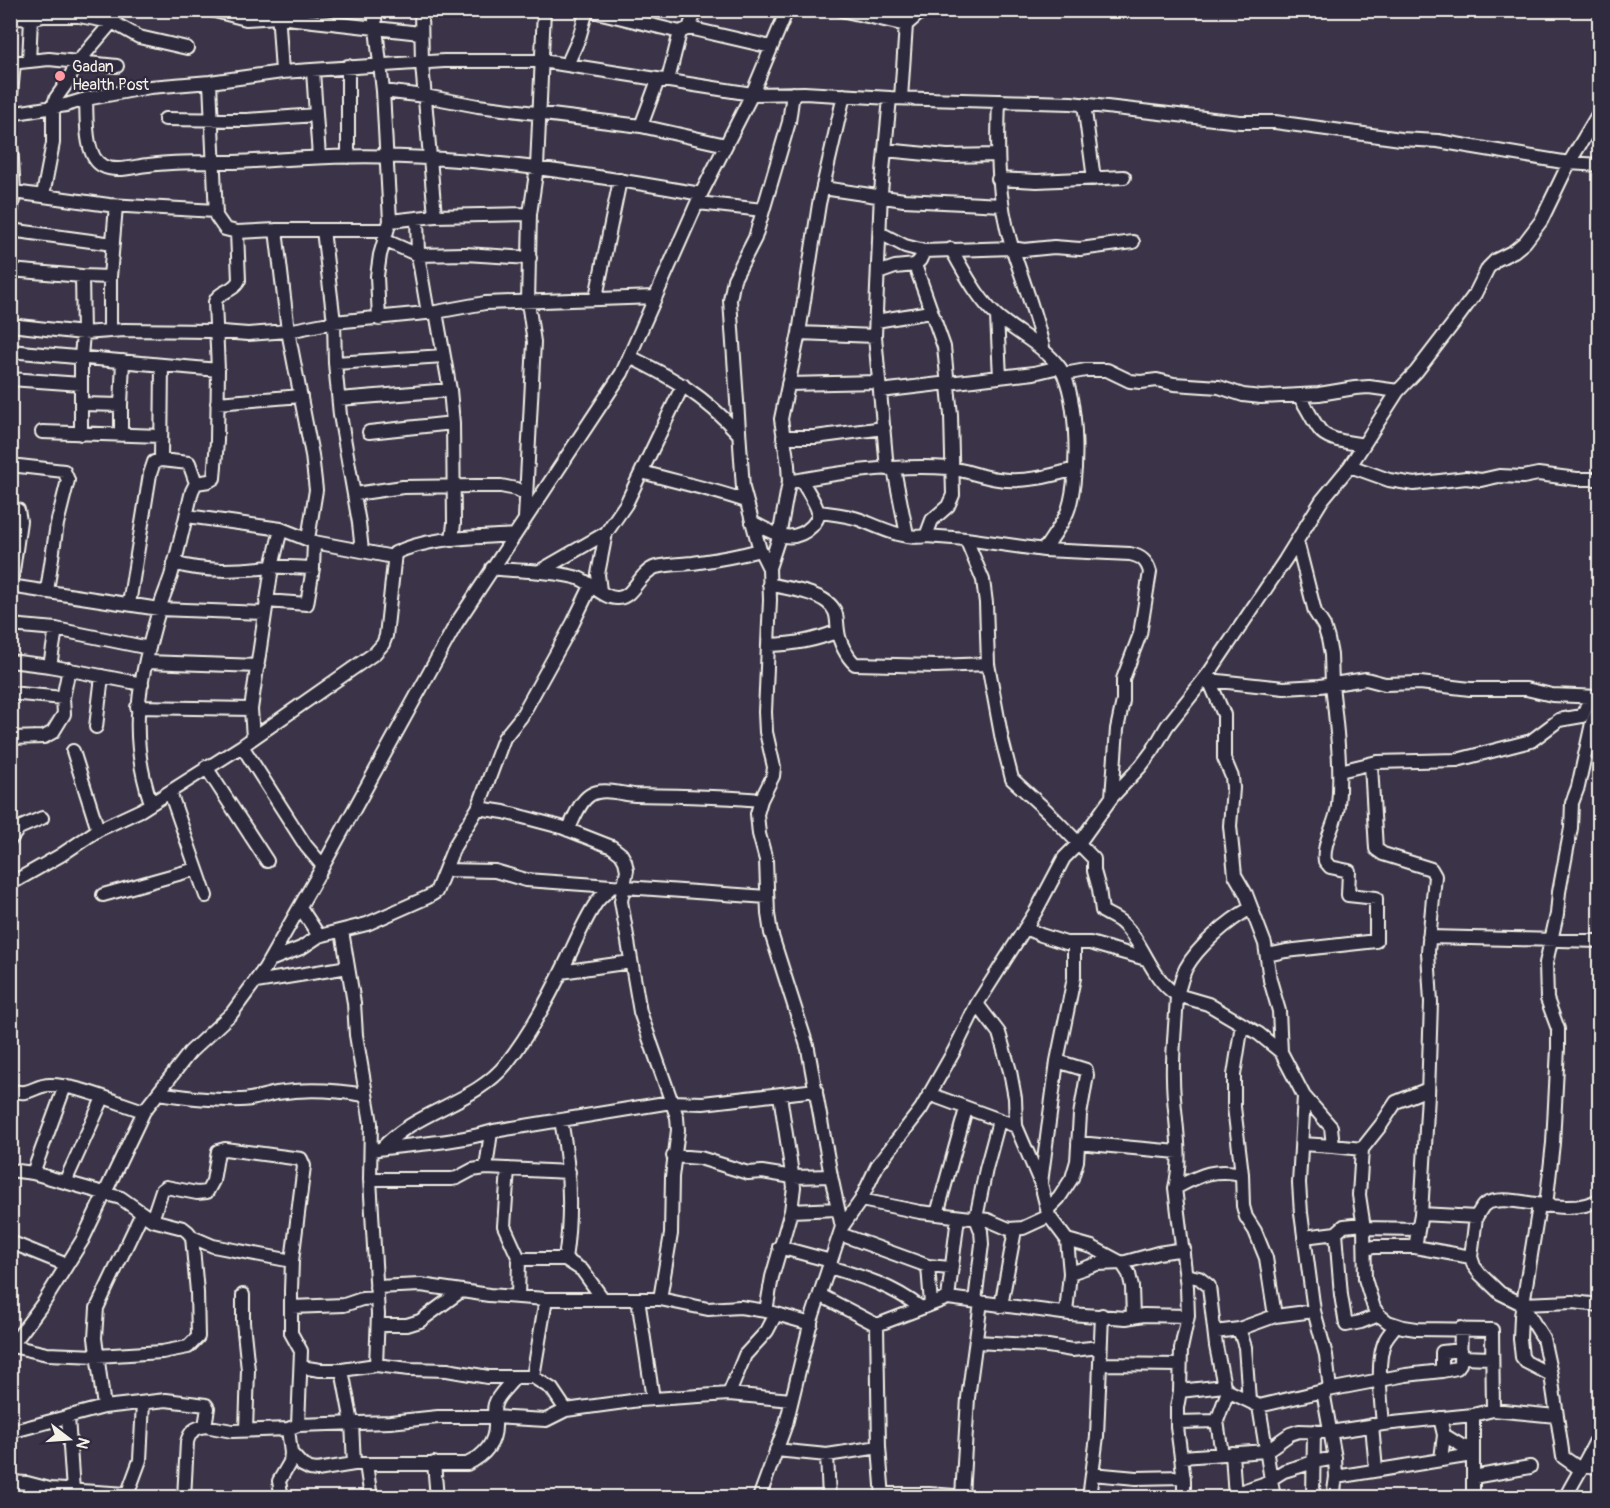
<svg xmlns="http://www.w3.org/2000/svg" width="1610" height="1508" font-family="Pangolin,sans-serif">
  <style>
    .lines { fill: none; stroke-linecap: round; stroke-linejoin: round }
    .minor-casing { stroke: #f4f1e8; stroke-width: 16 }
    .minor { stroke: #2f2a3d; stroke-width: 12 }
    .poi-dot { fill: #ff9aa2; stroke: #2f2a3d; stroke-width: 2 }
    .labels { text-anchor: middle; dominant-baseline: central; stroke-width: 4.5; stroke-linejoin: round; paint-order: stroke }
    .poi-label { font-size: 16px; fill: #f4f1e8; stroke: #2f2a3d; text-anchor: start }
  </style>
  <rect width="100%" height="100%" fill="#3b3348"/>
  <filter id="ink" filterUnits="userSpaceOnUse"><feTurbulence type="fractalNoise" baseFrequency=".0167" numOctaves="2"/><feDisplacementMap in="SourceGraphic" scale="12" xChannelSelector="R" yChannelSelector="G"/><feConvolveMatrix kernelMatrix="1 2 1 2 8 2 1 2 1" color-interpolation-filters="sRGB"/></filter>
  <g filter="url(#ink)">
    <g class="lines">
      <g class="minor-casing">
        <path id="minor" d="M 14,10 L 17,18 L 31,19
          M 211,10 L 246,19 L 278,17 L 420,33
          M 278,10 L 282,72
          M 374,10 L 383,91 L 390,221 L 380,255 L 377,276 L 379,319
          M 421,10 L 422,64 L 435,216
          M 589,10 L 680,32
          M 841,10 L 906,25 L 923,10
          M 43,16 L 79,16 L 112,22 L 139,37 L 187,48
          M 689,28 L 771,47
          M 29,61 L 31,19 L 43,16 L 46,10
          M 10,63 L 49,59 L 78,62 L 112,22 L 119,10
          M 567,65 L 579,38 L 587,10
          M 348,66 L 348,157
          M 313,71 L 319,157
          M 668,80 L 680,32 L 689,28 L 696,10
          M 210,82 L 216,216 L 225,229 L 237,232 L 276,230 L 387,230
          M 383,91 L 425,96 L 478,106 L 641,126 L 726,145
          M 901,98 L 907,10
          M 86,99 C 87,117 84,157 103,166 C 116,173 135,166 148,165 C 176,161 206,162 234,162 C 259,161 283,159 307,158 C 440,150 571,171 701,194
          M 999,101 C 997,151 997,199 1012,247 C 1023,282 1037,316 1044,352
          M 1084,104 L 1094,179
          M 10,106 L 14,62
          M 10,114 L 66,105 L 86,99 L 150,87 L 210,82 L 282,72 L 444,61 L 542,61 L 752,94 L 804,93 L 890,98 L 1071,103 L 1240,122 L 1275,122 L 1401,139 L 1438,141 L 1569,163 L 1600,165
          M 165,119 L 247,120 L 316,115
          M 641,126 L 658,80
          M 10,127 L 14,192 L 10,220
          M 885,150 L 947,156 L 997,155
          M 998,179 L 1037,181 L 1124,177
          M 823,188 L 904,200 L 1002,205
          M 14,192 L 109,205 L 216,211
          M 43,195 L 53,143 L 53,107 L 56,98 L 66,84 L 78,62 L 117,66
          M 698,203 L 763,210
          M 417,218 L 418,255 L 428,313
          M 390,221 L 435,216 L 530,214
          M 10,230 L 113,244
          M 276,230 L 288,331 L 312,455 L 316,490 L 308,539
          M 323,230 L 334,322 L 335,363 L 340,415 L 359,523 L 362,551 L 393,557
          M 880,233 L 905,246 L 924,251 L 1012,248 L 1024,250 L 1054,247 L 1080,249 L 1133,242
          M 384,240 L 418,255 L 465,254 L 530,258
          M 951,249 C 964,271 977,298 997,316 C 1018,334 1044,346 1060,368 C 1079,394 1080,486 1066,515 C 1060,527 1051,539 1044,550
          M 10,270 L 82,276 L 110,277 L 116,206
          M 878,273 L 895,267 L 915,265 L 920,260 L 924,251
          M 110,277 L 110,330
          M 596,297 L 620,180
          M 436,312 L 450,390 L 453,423 L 454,523 L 452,540
          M 997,316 L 1000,377
          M 876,321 L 930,312
          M 10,325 L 83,333 L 124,330 L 209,331 L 248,334 L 288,331 L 334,322 L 436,312 L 485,303 L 655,297
          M 799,333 L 875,336
          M 10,351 L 218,370
          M 630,357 C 675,379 704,396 738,433
          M 335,363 L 444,356
          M 1064,374 L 1086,370 L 1107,370 L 1130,381 L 1141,382 L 1157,380 L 1174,384 L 1219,387 L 1243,395 L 1261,397 L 1319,394 L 1355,388 L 1369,387 L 1398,391
          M 10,379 L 81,384
          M 788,384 L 878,382
          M 880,391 L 1034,373 L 1059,367
          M 1299,396 C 1307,407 1311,418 1319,429 C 1327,441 1350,442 1363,445
          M 339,399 L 450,390
          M 217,403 L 301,396
          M 82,404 L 121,405 L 123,361
          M 42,432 L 161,436
          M 369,432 L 453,423
          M 81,434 L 81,357 L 83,333 L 82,276
          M 121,435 L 121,405
          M 783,437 L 815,437 L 884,428
          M 161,460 L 162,365
          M 10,465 L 64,471 L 68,480 L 57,524 L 47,591
          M 1350,466 L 1389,480 L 1414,484 L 1466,478 L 1481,480 L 1499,476 L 1523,477 L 1538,474 L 1577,479 L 1600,479
          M 887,469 L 875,336 L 881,192 L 890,98
          M 894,469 L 907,535
          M 642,472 C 677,482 711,489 746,501
          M 789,482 C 840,472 897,464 949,468 C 965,470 982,477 998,479 C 1023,483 1051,476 1075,469
          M 355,494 L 403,487 L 477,486 L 501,486 L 516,489 L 526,494
          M 10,507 L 18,510 L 20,521 L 11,586
          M 819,512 C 833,514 848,515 861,520 C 881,528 904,540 926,536 L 932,520 L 948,506 L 953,495 L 951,415 L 944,347 L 915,265
          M 187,516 L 281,529 L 272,567 L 251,709 L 253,738
          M 525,518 L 534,342 L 528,302 L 530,214 L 537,167 L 544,10
          M 752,522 C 772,533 792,546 812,526 C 815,522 819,518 818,513 C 818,506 805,487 801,480
          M 281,529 L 314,542 L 362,551
          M 926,536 L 966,539 L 1044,550 L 1130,554 C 1141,556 1147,561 1150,572 L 1140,634 L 1123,679 L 1123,701 L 1117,729 L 1112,797
          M 966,539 L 983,580 L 986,603 L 988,664 L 1002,740 L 1012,779 L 1047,811 L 1094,859 L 1094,871 L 1099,889 L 1102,911 C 1108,915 1117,918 1122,923 C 1145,944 1150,978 1177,995 C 1176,1022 1172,1050 1173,1078 C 1173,1114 1184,1152 1175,1188 L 1187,1287 L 1188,1316 L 1181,1349 L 1180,1391 L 1177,1408 L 1177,1427 L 1184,1480 L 1184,1498
          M 174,563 C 206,573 239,570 271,567 C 285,566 299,568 313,568
          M 492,568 C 521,572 550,570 578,578 C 591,582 603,599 618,598 C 634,597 639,572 656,567 C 668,564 681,564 693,563 C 715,560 738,556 760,550
          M 769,568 L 760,550 L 743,488 L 730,300 L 734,279 L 755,238 L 789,122 L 793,93
          M 540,571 L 606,533 L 626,504 L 683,385
          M 769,584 C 788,589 812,591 827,602 C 839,611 836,620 838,631 C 839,642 847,657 855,664 L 936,666 L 988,664
          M 10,586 L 159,609 L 264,613
          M 600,591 L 598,574 L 606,533
          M 266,601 L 307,604 L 313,568 L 314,542
          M 129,604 L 150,474 L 154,462 L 161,460 L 189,463 L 196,483
          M 10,625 L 56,629 L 149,648
          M 769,645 C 794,644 814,641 838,631
          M 10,661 L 50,666 L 142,684
          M 147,662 L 258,666
          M 50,666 L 56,629
          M 1209,673 L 1209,680 L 1224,715 L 1224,758 L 1232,777 L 1233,788 L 1230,826 L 1235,875 L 1246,894 L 1265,944 L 1270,980 L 1279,1011 L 1281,1052 L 1304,1096 L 1331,1127 L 1333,1146 L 1362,1149
          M 1209,680 L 1284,688 L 1320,686 L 1366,679 L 1385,684 L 1420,683 L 1470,689 L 1526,689 L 1552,695 L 1600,697
          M 10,693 L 63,698
          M 137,707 L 251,709
          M 96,727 L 102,676
          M 10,738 L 44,737 L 53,732 L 64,714 L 63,698 L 69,669
          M 242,746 L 306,846 L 323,866
          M 73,751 L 98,830
          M 1371,765 L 1376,849 L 1383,854 L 1431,869 L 1435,876 L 1428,952 L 1431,1002 L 1428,1095 L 1421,1214 L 1415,1247 L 1471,1257 L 1474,1266 L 1480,1274 L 1500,1293 L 1522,1304 L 1543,1338 L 1551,1375 L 1563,1457 L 1580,1469
          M 206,767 L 267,861
          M 1340,771 L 1377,762 L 1457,760 L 1531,741 L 1559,720 L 1582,716 L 1591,697
          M 170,792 L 206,896
          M 151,803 C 127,733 139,680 159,610 C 162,599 167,588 171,576 C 179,548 185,520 192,491 L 196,483 L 209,481 L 214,478 L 217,441 L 218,370 L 215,302 C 218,291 234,292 239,280 L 237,232
          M 478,808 L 504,812 L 561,827 L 612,847 L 621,854 L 625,861 L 627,870 L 621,901 L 640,1012 L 677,1117 L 678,1130 L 672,1177 L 671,1234 L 660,1299
          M 568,830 C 574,819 579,802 590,795 C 602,787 621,794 635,795 C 678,796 718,796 761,800
          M 10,840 L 19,828 L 42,818
          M 445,870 L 495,871 L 526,880 L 767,897
          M 10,884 L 61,855 L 98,830 L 141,810 L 242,746 L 375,653 L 383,644 L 386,636 L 395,553 C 432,536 475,538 515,535
          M 103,895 L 196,869
          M 300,907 L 319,936
          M 1251,908 C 1229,920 1198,946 1186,968 C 1182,976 1180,986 1177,995 L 1208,1004 L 1259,1034 L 1281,1052
          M 1025,928 L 1041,935 L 1066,943 L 1090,943 L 1146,959
          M 342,931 L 354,1003 L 356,1035 L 371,1123 L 370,1179 L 378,1314 L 376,1365
          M 1429,937 L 1600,941
          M 1267,955 L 1286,951 L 1376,941 L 1376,898 L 1348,895 L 1349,871 L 1330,867 L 1325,861 C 1322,842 1336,825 1338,806 C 1342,766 1336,724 1332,684 L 1331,655 L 1328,639 L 1324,626 L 1315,612 L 1297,541
          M 270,960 L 301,948 L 319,936 L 367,924 L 428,897 L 436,892 L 454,847 L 478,808 L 504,738 L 521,717 L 573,623 L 591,586
          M 561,972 L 631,962
          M 256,982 L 348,967
          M 977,1004 L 999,1033 L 1010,1071 L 1015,1098 L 1016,1126 L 1041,1184 L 1049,1216 L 1067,1240 L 1092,1247 L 1122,1263 L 1129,1274 L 1132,1287 L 1133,1317
          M 1242,1024 L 1234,1075 L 1234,1107 L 1242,1174 L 1243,1206 L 1246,1217 L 1255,1231 L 1266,1258 L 1275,1316
          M 1428,1089 L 1396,1102 L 1381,1125 L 1362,1149 L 1359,1195 L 1364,1228 L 1365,1279 L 1374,1308 L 1379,1315 L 1388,1322 L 1403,1327 L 1416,1329 L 1492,1330 L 1493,1410
          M 10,1090 C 32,1097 33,1085 50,1085 C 78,1085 117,1103 144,1111
          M 158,1093 C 185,1097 213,1101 241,1100 C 253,1100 265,1095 277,1093 C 307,1088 336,1090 365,1095
          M 929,1094 L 1016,1126
          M 1304,1096 L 1299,1183 L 1301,1213 L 1314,1311 L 1326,1355 L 1330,1390
          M 561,1120 C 570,1167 572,1212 565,1259
          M 1078,1143 L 1178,1152
          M 1302,1144 L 1333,1146
          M 382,1148 C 417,1110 475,1103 506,1064 C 530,1034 551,994 567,960 C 576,941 584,921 596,903 C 600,897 607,892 612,886
          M 371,1150 C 412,1144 454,1143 494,1131 L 671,1102 L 703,1103 L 816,1090
          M 673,1156 L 700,1158 L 748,1173 L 762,1172 L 793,1177 L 831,1176
          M 486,1168 L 491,1132
          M 508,1169 L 504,1226 L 519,1259 L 518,1297
          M 10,1170 L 33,1173 L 121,1198 L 152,1220 L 183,1228 L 188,1232 L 192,1237 L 213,1246 L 292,1261
          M 33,1173 L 65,1086
          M 370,1179 L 452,1179 L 457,1178 L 472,1170 L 486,1168 L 569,1172
          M 65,1182 L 103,1098
          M 1041,1183 L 1057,1061 L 1074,978 L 1074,944
          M 1175,1188 C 1201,1175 1213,1168 1242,1174
          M 861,1200 L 920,1212 L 988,1220 L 1009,1229 L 1023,1228 L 1049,1216
          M 1539,1206 L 1521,1316 L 1520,1339 L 1522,1357 L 1526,1362 L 1551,1375
          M 1546,1206 L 1553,1143 L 1558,1048 L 1558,1029 L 1547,999 L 1546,963 L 1557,914 L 1559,892 L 1571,828 L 1572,803 L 1578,787 L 1592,723 L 1600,707
          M 1047,1210 L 1059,1198 L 1072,1178 L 1077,1161 L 1080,1115 L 1087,1075 L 1086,1070 L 1057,1061
          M 791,1211 L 837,1209
          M 937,1214 L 966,1109
          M 1421,1214 L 1476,1217 C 1479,1213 1481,1208 1484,1205 C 1507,1189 1564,1221 1600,1199
          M 152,1220 L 162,1190 L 166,1187 L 197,1193 L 207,1192 L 213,1181 L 218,1151 L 225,1149 L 301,1159 L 304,1166 L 292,1261 L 291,1291 L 291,1333 L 301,1351 L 298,1425
          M 842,1227 L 861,1200 L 877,1166 L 921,1109 L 954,1051 L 977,1004 L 1036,911 L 1064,858 L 1079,843 L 1112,797 L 1141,766 L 1153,750 L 1167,726 L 1209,673 L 1285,560 L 1322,500 L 1350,466 L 1398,391 L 1416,372 L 1456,320 L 1475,294 L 1488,268 L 1496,260 L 1514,251 L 1525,242 L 1541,221 L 1569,163 L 1600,111
          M 1364,1228 L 1417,1229
          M 1336,1233 L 1341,1295 L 1346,1325 L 1361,1322 L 1379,1315
          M 840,1234 L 928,1266 L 950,1268
          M 1304,1237 L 1336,1233 L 1344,1226 L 1363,1224
          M 10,1242 L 67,1265
          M 779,1247 L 831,1261
          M 1366,1249 L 1374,1247 L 1415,1247
          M 1471,1257 L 1476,1217
          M 519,1259 L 565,1259 L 582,1270 L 603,1299
          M 928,1266 L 931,1304
          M 829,1267 C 863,1277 893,1286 921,1308
          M 1070,1273 L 1097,1264 L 1122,1263 L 1158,1253 L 1184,1249
          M 1186,1275 L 1199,1278 L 1209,1286 L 1216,1346 L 1224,1386 L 1228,1391 L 1259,1406 L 1323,1391 L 1406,1375 L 1442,1371 L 1442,1352 L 1461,1350
          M 376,1287 L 421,1285 L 489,1295 L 546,1299 L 660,1299 L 708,1309 L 740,1307 L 766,1311 L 811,1324
          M 243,1295 L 243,1322 L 248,1370 L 246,1430
          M 820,1295 L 877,1325
          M 948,1298 L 958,1217
          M 638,1299 L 653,1399
          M 975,1301 L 982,1244 L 981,1231 L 976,1218 L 986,1169 L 999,1121
          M 1522,1304 L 1573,1302 L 1600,1305
          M 1001,1306 L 1015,1230
          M 291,1307 L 344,1305 L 362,1299 L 377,1298
          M 766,1311 L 772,1277 L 791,1211 L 794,1187 L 780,1095
          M 1066,1313 L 1070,1273 L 1067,1240
          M 378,1325 L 407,1325 L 420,1321 L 461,1291
          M 877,1325 L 948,1298 L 1070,1314 L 1126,1318 L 1144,1315 L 1188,1316
          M 877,1325 L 879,1447 L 883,1498
          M 1239,1329 L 1245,1347 L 1249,1400
          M 1215,1332 L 1239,1329 L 1275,1316 L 1314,1311
          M 977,1342 L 1048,1346 L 1072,1350 L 1100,1347
          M 12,1346 L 47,1354 L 97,1356 L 162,1352 L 188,1347 L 198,1337 L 197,1292 L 192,1237
          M 10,1348 L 44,1302 L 83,1239 L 144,1111 L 190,1052 L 232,1013 L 265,968 L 323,866 L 456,624 L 622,373 L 701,194 L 752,94 L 787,10
          M 1461,1357 L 1491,1358
          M 1101,1364 L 1180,1365
          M 301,1367 L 320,1370 L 342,1370 L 376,1365 L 409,1369 L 447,1370 L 488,1377 L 533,1377 L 552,1389 L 566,1410
          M 342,1370 L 352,1423 L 354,1464
          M 1442,1371 L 1457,1368 L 1460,1364 L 1461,1328
          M 533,1377 L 546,1299
          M 1180,1391 L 1224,1386
          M 1323,1391 L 1335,1458 L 1336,1477 L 1333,1498
          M 729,1394 L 745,1355 L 767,1331 L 776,1314
          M 1259,1406 L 1274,1498
          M 104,1407 L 95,1338 L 97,1308 L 142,1213
          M 68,1417 L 73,1491
          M 1440,1418 L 1444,1435 L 1441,1459
          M 1178,1422 L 1217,1421
          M 1383,1424 C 1381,1402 1376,1360 1385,1341 C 1387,1335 1393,1330 1396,1325
          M 1372,1425 L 1376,1470
          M 10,1432 L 104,1407 L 166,1400 L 206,1405 L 208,1408 L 205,1426 L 232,1431 L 288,1429 L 298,1425 L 390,1422 L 438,1417 L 494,1417 L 546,1420 L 566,1410 L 639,1400 L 729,1394 L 791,1400
          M 1444,1435 L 1462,1446 L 1472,1449
          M 776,1450 L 827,1455 L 879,1447
          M 291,1453 L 302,1465 L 310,1469 L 317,1470 L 354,1464 L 467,1464 C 484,1456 496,1443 495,1423 C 495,1417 493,1410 495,1404 C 498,1394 509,1386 515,1377
          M 1232,1453 L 1235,1498
          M 1222,1454 L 1217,1421 L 1228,1391
          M 827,1455 L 829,1498
          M 1182,1457 L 1266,1451 L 1290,1434 L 1299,1431 L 1330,1432 L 1383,1424 L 1473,1415 L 1493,1410 L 1556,1416
          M 434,1463 L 437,1498
          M 366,1464 L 371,1498
          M 1584,1465 L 1600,1468
          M 1092,1474 L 1136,1478 L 1184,1477
          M 1336,1477 L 1472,1455
          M 1473,1477 L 1530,1467
          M 10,1482 L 27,1483 L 50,1489 L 127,1494
          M 1236,1493 L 1263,1484 L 1284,1471 L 1314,1462 L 1335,1458
          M 883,1494 L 929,1494 L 967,1497
          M 962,1496 L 968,1398 L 981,1302
          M 126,1498 L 140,1460 L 143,1403
          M 184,1498 L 187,1442 C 190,1431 195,1428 205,1426
          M 282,1498 L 279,1481 L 290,1462 L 291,1453 L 288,1429
          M 759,1498 L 786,1424 L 811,1321 L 842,1227 L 831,1176 L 808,1049 L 771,933 L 768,914 L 766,860 L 759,834 L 757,814 L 761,800 L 773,776 L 774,767 L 766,732 L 765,712 L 770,600 L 769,568 L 779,537 L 789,482 L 788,465 L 781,419 L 799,333 L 819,204 L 844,95
          M 1089,1498 L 1097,1436 L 1102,1315
          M 1313,1498 L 1314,1431
          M 1473,1498 L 1473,1415
          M 1565,1498 C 1577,1475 1590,1455 1600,1432"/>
      </g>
      <use href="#minor" class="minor"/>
    </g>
  </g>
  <circle class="poi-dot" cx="60" cy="76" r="6"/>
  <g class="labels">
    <g class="poi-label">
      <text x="72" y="67">Gadan<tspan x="72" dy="18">Health Post</tspan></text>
    </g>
  </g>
  <rect width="1610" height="1508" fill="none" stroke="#2f2a3d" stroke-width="36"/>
  <rect x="18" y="18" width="1574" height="1472" fill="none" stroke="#f4f1e8" stroke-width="2" filter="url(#ink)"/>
  <g transform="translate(69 1439) rotate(107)" stroke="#2f2a3d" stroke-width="4.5" paint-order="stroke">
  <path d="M0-4.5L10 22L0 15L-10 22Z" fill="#f4f1e8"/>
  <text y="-9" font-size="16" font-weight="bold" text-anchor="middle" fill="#f4f1e8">N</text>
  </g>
</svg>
